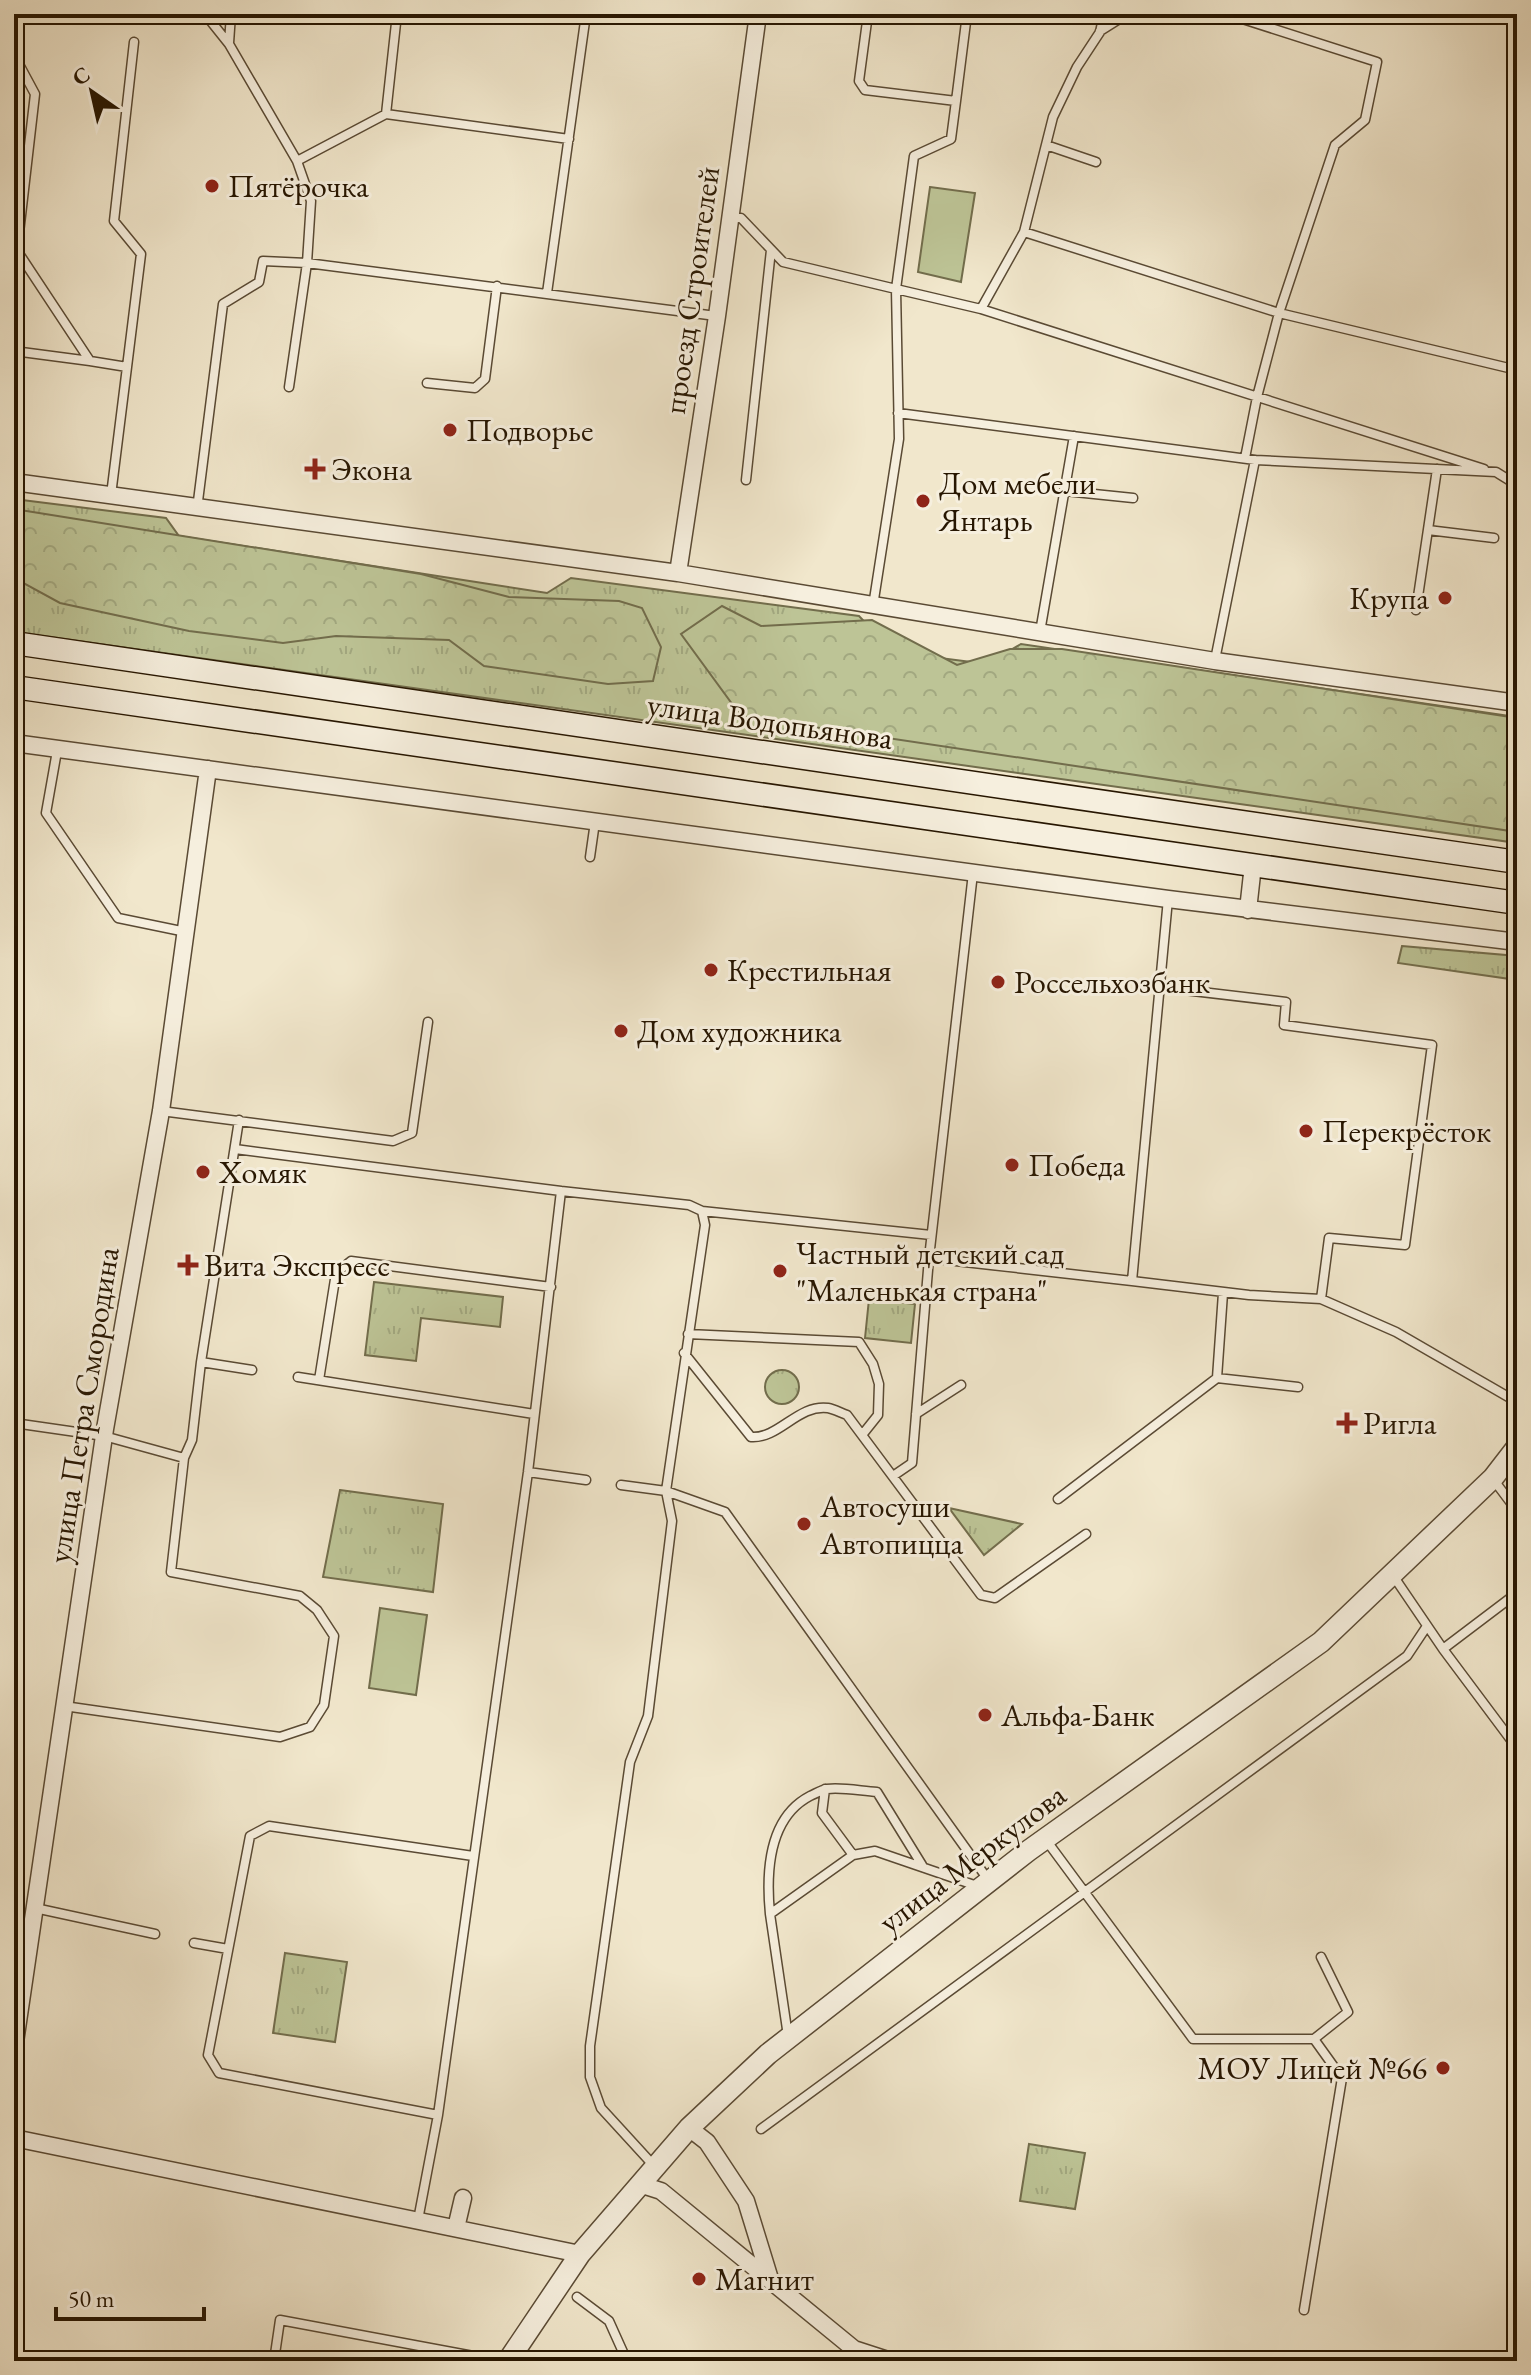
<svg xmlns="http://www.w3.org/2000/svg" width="1531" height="2375" font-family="'EB Garamond',serif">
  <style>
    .grass { fill: url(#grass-tufts); stroke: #726d4c; stroke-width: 2 }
    .forest { fill: url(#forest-crowns); stroke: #726d4c; stroke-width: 2 }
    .garden { fill: #bdc496; stroke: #726d4c; stroke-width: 2 }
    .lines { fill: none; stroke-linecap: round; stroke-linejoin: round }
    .service-casing { stroke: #5a4a34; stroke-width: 11 }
    .minor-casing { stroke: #5a4a34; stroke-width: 19 }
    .tertiary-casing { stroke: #5a4a34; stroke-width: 23 }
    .secondary-casing { stroke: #271601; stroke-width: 25 }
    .service { stroke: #f6efde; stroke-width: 8 }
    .minor { stroke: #f6efde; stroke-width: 16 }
    .tertiary { stroke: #f6efde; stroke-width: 20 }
    .secondary { stroke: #f6efde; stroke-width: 22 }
    .poi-dot { fill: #8f2418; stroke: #f6efde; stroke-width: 3 }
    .labels { text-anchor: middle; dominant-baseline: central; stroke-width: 6; stroke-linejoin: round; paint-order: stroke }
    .poi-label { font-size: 32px; fill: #271601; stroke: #f6efde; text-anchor: start }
    .street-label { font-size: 32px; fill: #271601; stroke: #f6efde }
  </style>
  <defs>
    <pattern id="grass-tufts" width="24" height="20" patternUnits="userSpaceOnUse" patternTransform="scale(2)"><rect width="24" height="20" fill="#bdc496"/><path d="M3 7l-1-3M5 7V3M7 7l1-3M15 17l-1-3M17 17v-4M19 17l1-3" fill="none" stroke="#a2a880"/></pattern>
    <pattern id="forest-crowns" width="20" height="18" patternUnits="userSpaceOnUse" patternTransform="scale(2)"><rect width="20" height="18" fill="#bdc496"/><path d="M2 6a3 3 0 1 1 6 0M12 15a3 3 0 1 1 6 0" fill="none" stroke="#a2a880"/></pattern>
  </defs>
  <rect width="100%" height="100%" fill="#f1e7cc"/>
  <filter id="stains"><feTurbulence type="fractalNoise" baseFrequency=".0025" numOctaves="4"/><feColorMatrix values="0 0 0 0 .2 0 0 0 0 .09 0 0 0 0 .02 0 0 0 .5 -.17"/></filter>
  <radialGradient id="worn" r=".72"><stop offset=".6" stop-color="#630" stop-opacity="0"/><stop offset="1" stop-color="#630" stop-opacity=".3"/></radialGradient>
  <path class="grass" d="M 14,499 L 166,518 L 179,536 L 547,593 L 571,578 L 859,616 L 893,652 L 987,664 L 1021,644 L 1517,717 L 1517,843 L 14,632 Z
    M 1402,946 L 1517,956 L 1517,980 L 1398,963 Z
    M 374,1282 L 503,1297 L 500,1327 L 421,1318 L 416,1361 L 365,1355 Z
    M 869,1299 L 915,1304 L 911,1343 L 865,1338 Z
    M765 1387a17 17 0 1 1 34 0a17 17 0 1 1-34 0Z
    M 340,1490 L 443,1504 L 433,1592 L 323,1577 Z
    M 949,1508 L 1022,1524 L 984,1555 Z
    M 285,1953 L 347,1962 L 335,2042 L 273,2033 Z
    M 1029,2144 L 1085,2153 L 1075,2209 L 1020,2201 Z"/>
  <path class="forest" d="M 14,509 L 421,574 L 509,597 L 619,601 L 642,608 L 661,647 L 653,681 L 608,684 L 484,666 L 449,640 L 336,636 L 283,643 L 189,631 L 60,603 L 14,578 Z
    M 722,606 L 761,626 L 872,620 L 957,665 L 1010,649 L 1062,649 L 1517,718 L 1517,832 L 741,716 L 681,634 Z"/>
  <path class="garden" d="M 930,187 L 975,193 L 961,282 L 918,272 Z
    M 380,1608 L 427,1615 L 416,1695 L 369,1688 Z
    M 1517,1986 L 1517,2084 C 1498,2056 1512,2017 1517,1986 Z"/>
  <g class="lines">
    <g class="service-casing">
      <path id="service" d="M 16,14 L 14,55 L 35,94 L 17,250
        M 205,14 L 229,44 L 297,161 L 311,201 L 307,263 L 716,316
        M 868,14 L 859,81 L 865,90 L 956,101 L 951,139 L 914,156 L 896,289 L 981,309 L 1024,232 L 1279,313 L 1335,145 L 1365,120 L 1377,62 L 1227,14
        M 1100,31 L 1127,14
        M 229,43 L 231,14
        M 956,101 L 967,14
        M 386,114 L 569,139
        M 1046,145 L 1096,162
        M 297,161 L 386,114 L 397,14
        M 730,218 L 741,218 L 783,262 L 896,289 L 899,439 L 873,606
        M 1024,232 L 1053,117 L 1077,67 L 1100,32 L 1104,14
        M 14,246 L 90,361 L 127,367 L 111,495
        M 547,293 L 586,14
        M 981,309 L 1484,469
        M 14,351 L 90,361
        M 127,367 L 141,254 L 114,221 L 134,42
        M 427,383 L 475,388 L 485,379 L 497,286
        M 898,413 L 1255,460 L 1496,472 L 1517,485
        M 1245,458 L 1257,397 L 1279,313 L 1517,370
        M 746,480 L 771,250
        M 1065,491 L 1133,498
        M 197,509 L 223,304 L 259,282 L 263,261 L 307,263 L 289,387
        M 1428,530 L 1494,538
        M 1416,610 L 1437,469
        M 1040,632 L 1074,436
        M 1215,660 L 1255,460
        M 57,751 L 46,813 L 118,918 L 186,932
        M 590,857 L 595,822
        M 1168,899 L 1132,1281 L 1249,1295 L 1321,1299 L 1396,1332 L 1517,1402
        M 1159,987 L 1286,1002 L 1284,1025 L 1432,1045 L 1405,1245 L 1329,1238 L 1321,1299
        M 161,1111 L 393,1141 L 412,1133 L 428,1022
        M 235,1149 L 561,1191 L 528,1472 L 438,2115
        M 561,1191 L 689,1205 L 702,1211 L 705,1225 L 666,1491 L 672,1521 L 648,1716 L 630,1762 L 590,2046 L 590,2077 L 601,2108 L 655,2167
        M 702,1211 L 931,1235
        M 929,1258 L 1132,1281
        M 688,1334 L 859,1342 L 873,1364 L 879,1384 L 878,1415 L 862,1435
        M 684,1353 L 751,1437 C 779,1439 798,1404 828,1408 C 834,1409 841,1413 847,1415 L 981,1595 L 995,1598 L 1086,1534
        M 201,1362 L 252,1370
        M 298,1377 L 534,1414
        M 1217,1378 L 1298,1387
        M 319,1380 L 336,1273 L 351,1261 L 551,1287
        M 916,1414 L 961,1385
        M 14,1423 L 104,1436 L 184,1458 L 171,1572 L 300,1596 L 317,1610 L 334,1636 L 324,1705 L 310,1727 L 280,1737 L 64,1706
        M 184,1458 L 192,1440 L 201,1362 L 239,1120
        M 528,1472 L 586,1480
        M 893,1476 L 912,1463 L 929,1258 L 973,873
        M 1493,1479 L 1517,1511
        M 621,1485 L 666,1491 L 725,1512 L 989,1881
        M 1058,1499 L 1217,1378 L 1223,1293
        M 1392,1574 L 1443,1649 L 1517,1748
        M 1443,1649 L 1517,1593
        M 825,1789 L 822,1813 L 853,1855
        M 1046,1840 L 1193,2039 L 1314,2039 L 1342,2078 L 1304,2310
        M 35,1908 L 155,1934
        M 770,1914 C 766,1873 768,1818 810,1796 C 815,1794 821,1790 827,1789 C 842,1787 861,1791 877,1792 L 922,1865
        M 194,1943 L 228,1949
        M 788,2036 L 770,1914 L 853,1855 L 875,1851 L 980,1887
        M 1314,2039 L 1348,2012 L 1321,1957
        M 761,2129 L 1407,1656 L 1427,1626
        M 418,2220 L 438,2115 L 219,2073 L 208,2055 L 250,1836 L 269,1826 L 473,1856
        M 577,2297 L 609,2321 L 627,2361
        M 274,2361 L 280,2320 L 500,2361"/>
    </g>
    <g class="minor-casing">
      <path id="minor" d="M 14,482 L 678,573 L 1215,661 L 1517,703
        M 678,573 L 717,316 L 758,14
        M 14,743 L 1168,899 L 1517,942
        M 1248,910 L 1253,865
        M 14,2049 L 105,1429 L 161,1111 L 208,769
        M 689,2128 L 707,2142 L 746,2201 L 770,2279
        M 14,2138 L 580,2254
        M 639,2184 L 661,2191 L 854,2349 L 891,2361
        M 456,2228 L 463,2198"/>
    </g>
    <g class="tertiary-casing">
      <path id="tertiary" d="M 508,2361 L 580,2254 L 689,2128 L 768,2054 L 1028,1851 L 1321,1642 L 1493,1478 L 1517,1447"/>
    </g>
    <g class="secondary-casing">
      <path id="secondary" d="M 14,643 L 1517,862
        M 14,687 L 1517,903"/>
    </g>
    <use href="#service" class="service"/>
    <use href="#minor" class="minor"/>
    <use href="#tertiary" class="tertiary"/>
    <use href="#secondary" class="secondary"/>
  </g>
  <g class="poi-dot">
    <circle cx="212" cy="186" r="8"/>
    <circle cx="450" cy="430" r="8"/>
    <path d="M311 457h8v8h8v8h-8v8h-8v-8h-8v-8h8z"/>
    <circle cx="923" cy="501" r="8"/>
    <circle cx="1445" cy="598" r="8"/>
    <circle cx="711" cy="970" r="8"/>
    <circle cx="998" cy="982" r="8"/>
    <circle cx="621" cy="1031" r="8"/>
    <circle cx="1306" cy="1131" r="8"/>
    <circle cx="1012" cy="1165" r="8"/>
    <circle cx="203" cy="1172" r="8"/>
    <path d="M184 1253h8v8h8v8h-8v8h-8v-8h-8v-8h8z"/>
    <circle cx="780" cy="1271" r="8"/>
    <path d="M1343 1411h8v8h8v8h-8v8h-8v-8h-8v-8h8z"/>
    <circle cx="804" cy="1524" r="8"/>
    <circle cx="985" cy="1715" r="8"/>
    <circle cx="1443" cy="2068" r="8"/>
    <circle cx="699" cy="2279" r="8"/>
  </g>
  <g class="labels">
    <g class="poi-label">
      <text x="228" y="186">Пятёрочка</text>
      <text x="466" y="430">Подворье</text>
      <text x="331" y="469">Экона</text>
      <text x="939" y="483">Дом мебели<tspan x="939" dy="37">Янтарь</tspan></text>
      <text x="1429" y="598" text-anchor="end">Крупа</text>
      <text x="727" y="970">Крестильная</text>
      <text x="1014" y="982">Россельхозбанк</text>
      <text x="637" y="1031">Дом художника</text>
      <text x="1322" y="1131">Перекрёсток</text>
      <text x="1028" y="1165">Победа</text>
      <text x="219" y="1172">Хомяк</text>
      <text x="796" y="1253">Частный детский сад<tspan x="796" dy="37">"Маленькая страна"</tspan></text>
      <text x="204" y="1265">Вита Экспресс</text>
      <text x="1363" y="1423">Ригла</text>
      <text x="820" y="1506">Автосуши<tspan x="820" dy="37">Автопицца</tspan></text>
      <text x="1001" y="1715">Альфа-Банк</text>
      <text x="1427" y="2068" text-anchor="end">МОУ Лицей №66</text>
      <text x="715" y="2279">Магнит</text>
    </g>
    <g class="street-label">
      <text transform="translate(691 290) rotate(-82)">проезд Строителей</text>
      <text transform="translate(770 721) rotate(8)">улица Водопьянова</text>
      <text transform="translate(83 1405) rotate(-81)">улица Петра Смородина</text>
      <text transform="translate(972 1858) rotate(-37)">улица Меркулова</text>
    </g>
  </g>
  <rect width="1531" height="2375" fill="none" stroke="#f1e7cc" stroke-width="48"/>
  <rect x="16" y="16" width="1499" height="2343" fill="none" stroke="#271601" stroke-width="4"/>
  <rect x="24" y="24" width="1483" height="2327" fill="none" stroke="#271601" stroke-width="2"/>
  <g transform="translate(92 92) rotate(326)" stroke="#f6efde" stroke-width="6" paint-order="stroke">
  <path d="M0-6L14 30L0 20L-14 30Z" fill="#271601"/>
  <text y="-12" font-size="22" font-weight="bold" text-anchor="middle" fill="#271601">С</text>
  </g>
  <path d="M56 2307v12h148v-12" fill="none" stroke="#271601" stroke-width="4"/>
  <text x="68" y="2307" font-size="24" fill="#271601" stroke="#f6efde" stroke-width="6" paint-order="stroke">50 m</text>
  <rect width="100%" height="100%" filter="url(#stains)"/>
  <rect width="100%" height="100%" fill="url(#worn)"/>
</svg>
